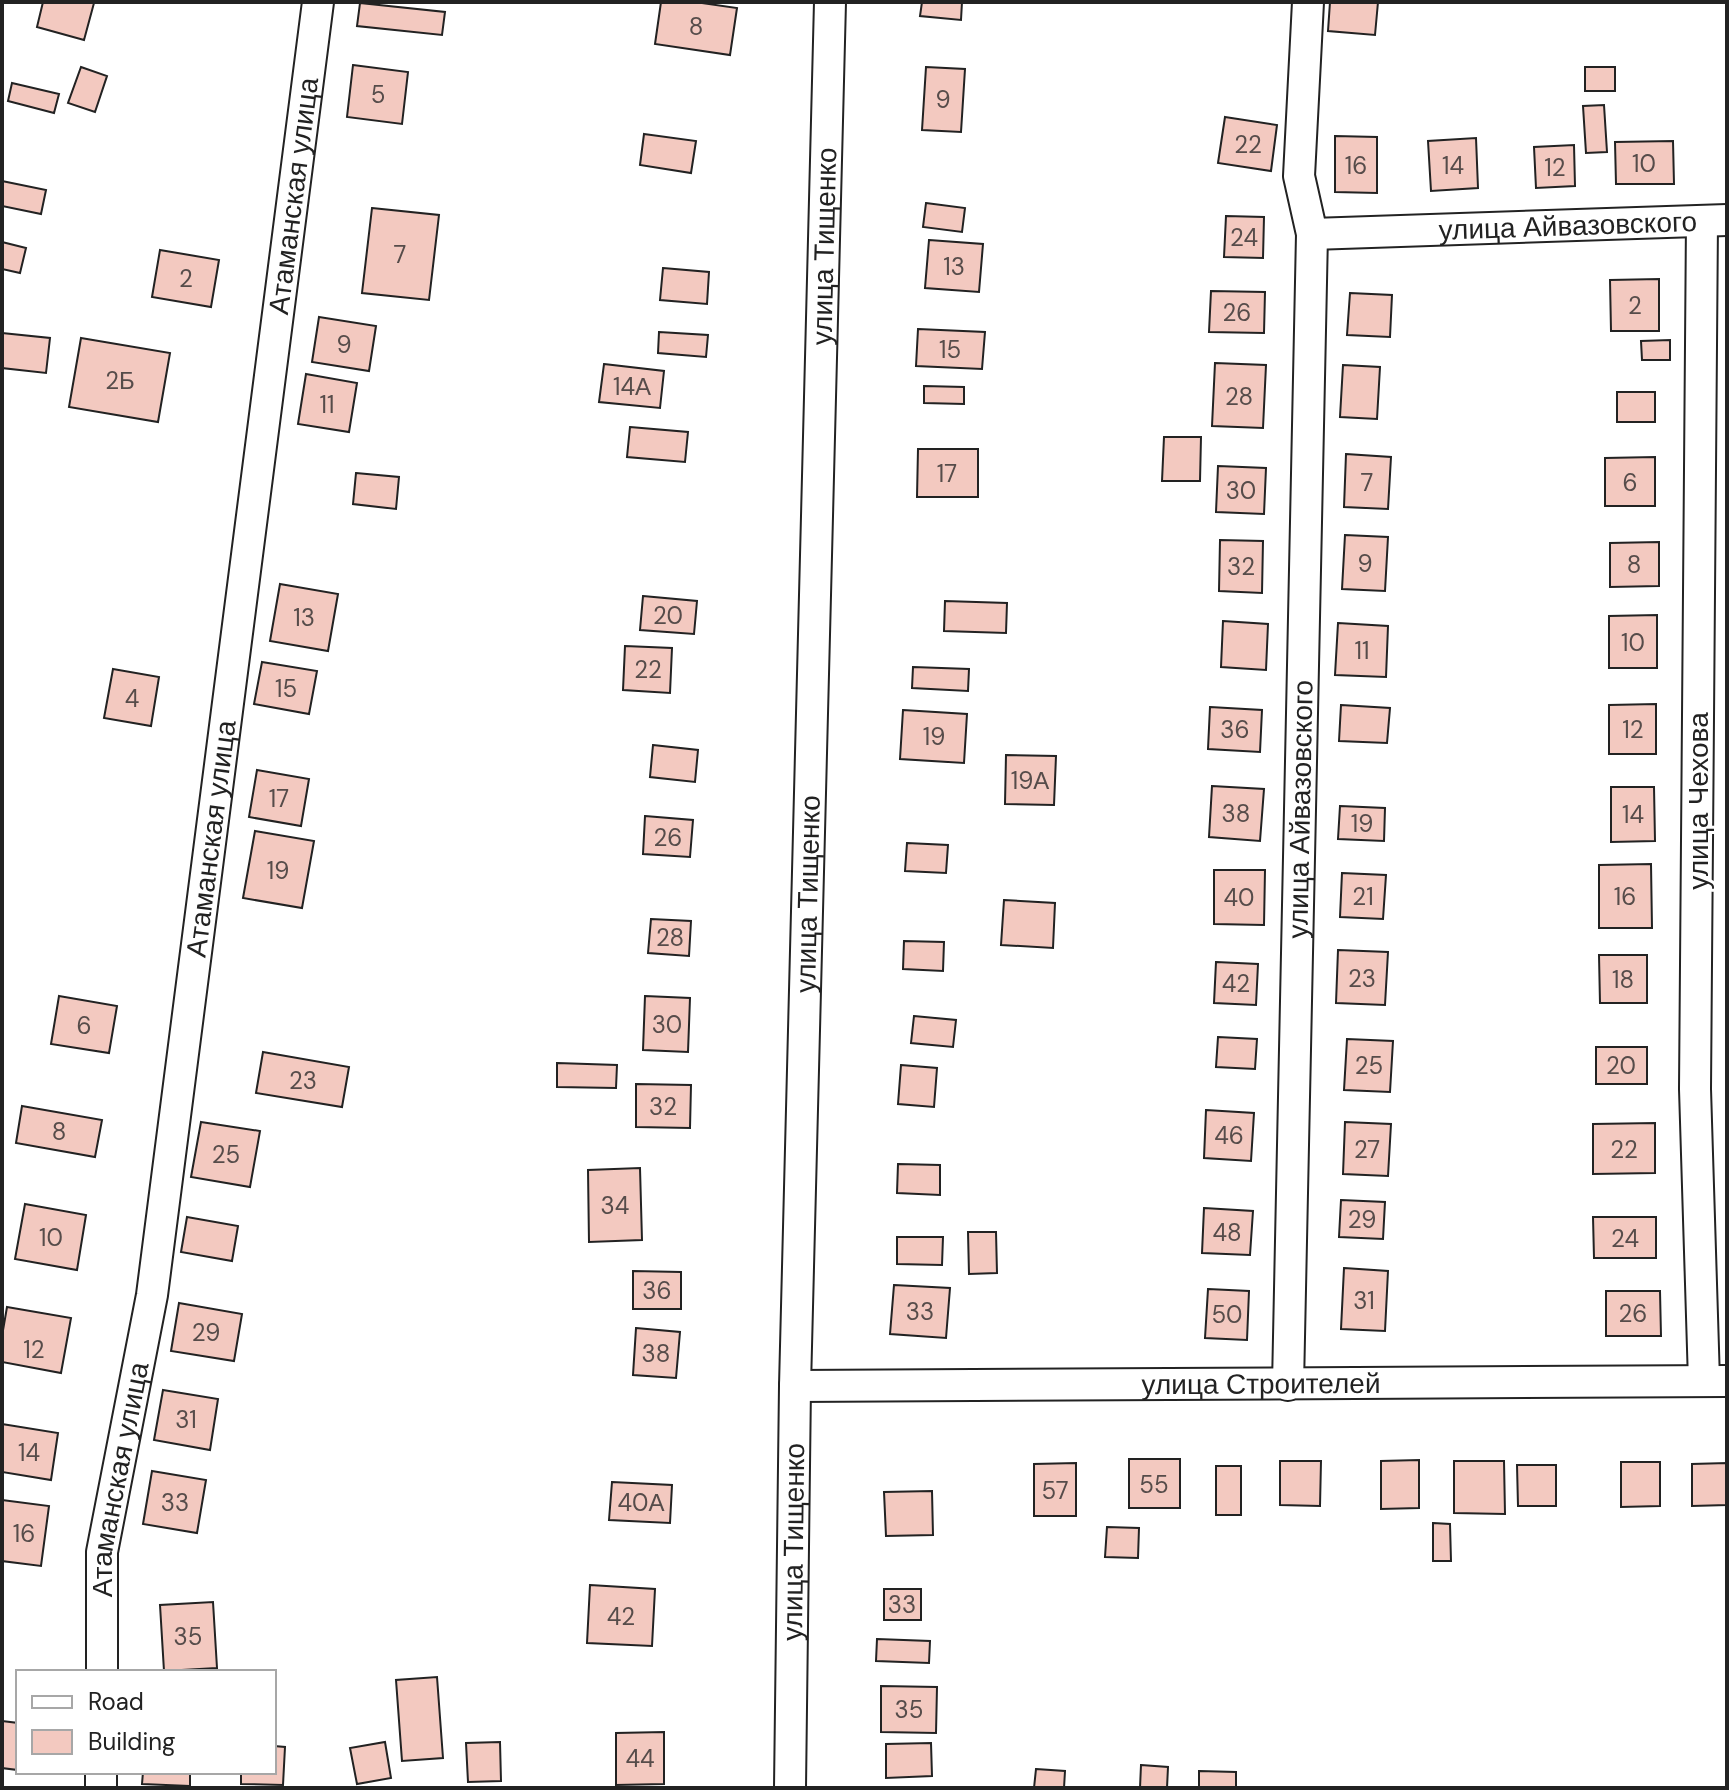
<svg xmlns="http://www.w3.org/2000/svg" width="1729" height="1790" font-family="'DM Sans',sans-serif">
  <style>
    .building { fill: #f3c9c0; stroke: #222; stroke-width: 2 }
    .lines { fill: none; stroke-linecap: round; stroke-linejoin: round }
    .minor-casing { stroke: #222; stroke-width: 34 }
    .minor { stroke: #fff; stroke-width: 30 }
    .labels { text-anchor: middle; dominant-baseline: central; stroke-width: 6; stroke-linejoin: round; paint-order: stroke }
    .number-label { font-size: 24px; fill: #564c4a }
    .street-label { font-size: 28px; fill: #222; stroke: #fff }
  </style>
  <rect width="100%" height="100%" fill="#fff"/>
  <path class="building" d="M 43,2 L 94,3 L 84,40 L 37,27 Z
    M 661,2 L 695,2 L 737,8 L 730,55 L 655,44 Z
    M 922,2 L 962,2 L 961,20 L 920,16 Z
    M 1330,2 L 1378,2 L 1375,35 L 1328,31 Z
    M 360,3 L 445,12 L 442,35 L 357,26 Z
    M 353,65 L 408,72 L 402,124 L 347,117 Z
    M 81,67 L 107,76 L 95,112 L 68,103 Z
    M 926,67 L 965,69 L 961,132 L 922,130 Z
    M 1585,67 L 1615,67 L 1615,91 L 1585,91 Z
    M 12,83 L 59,94 L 54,113 L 8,101 Z
    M 1604,105 L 1607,152 L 1586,153 L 1583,106 Z
    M 1225,117 L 1277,125 L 1271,171 L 1218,163 Z
    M 644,134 L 696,141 L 691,173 L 640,165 Z
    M 1335,136 L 1377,137 L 1377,193 L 1335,192 Z
    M 1476,138 L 1478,188 L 1431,191 L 1428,141 Z
    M 1673,141 L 1674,184 L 1616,184 L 1615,142 Z
    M 1574,145 L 1575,186 L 1536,188 L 1534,147 Z
    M 2,181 L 46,190 L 41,214 L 2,206 Z
    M 926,203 L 965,208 L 962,232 L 923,227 Z
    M 372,208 L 439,215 L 429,300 L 362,293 Z
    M 1226,216 L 1264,217 L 1263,258 L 1224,257 Z
    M 929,240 L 983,244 L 979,292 L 925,288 Z
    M 2,242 L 26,248 L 20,273 L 2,269 Z
    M 160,250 L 219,260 L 211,307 L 152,297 Z
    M 663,268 L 709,272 L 707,304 L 660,300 Z
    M 1659,279 L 1659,331 L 1611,331 L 1610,280 Z
    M 1211,291 L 1265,292 L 1264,333 L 1209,332 Z
    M 1350,293 L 1392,295 L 1390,337 L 1347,335 Z
    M 319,317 L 376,326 L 369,371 L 312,362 Z
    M 918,329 L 985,332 L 982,369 L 916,366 Z
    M 659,332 L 708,335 L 706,357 L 658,353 Z
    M 2,333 L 50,338 L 46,373 L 2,368 Z
    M 81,338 L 170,353 L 158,422 L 69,407 Z
    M 1670,340 L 1670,360 L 1642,360 L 1641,341 Z
    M 1215,363 L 1266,365 L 1263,428 L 1212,426 Z
    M 604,364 L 664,371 L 660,408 L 599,402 Z
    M 1343,365 L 1380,367 L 1377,419 L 1340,417 Z
    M 306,374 L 357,383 L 349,432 L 298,424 Z
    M 924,386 L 964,387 L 964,404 L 924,403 Z
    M 1617,392 L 1655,392 L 1655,422 L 1617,422 Z
    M 630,427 L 688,432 L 685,462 L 627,457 Z
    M 1164,437 L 1201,437 L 1200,481 L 1162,481 Z
    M 918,449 L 978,449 L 978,497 L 917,497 Z
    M 1346,454 L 1391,457 L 1388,509 L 1344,507 Z
    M 1655,457 L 1655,506 L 1605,506 L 1605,458 Z
    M 1218,466 L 1266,468 L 1264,514 L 1216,512 Z
    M 356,473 L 399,477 L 396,509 L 353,504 Z
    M 1345,535 L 1388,537 L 1385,591 L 1342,589 Z
    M 1220,540 L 1263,541 L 1262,593 L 1219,591 Z
    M 1659,542 L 1659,586 L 1610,587 L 1610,543 Z
    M 280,584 L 338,594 L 328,651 L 270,641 Z
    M 643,596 L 697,601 L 694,634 L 640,630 Z
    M 945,601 L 1007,603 L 1006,633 L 944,631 Z
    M 1657,615 L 1657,668 L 1609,668 L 1609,616 Z
    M 1223,621 L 1268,624 L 1266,670 L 1221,667 Z
    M 1338,623 L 1388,626 L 1386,677 L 1335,675 Z
    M 625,646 L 672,648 L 670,693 L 623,690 Z
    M 262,662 L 317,671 L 309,714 L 254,704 Z
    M 913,667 L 969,669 L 968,691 L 912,688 Z
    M 113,669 L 159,677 L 151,726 L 104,718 Z
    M 1656,704 L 1656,754 L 1609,754 L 1609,705 Z
    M 1341,705 L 1390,708 L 1387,743 L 1339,741 Z
    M 1210,707 L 1262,710 L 1260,752 L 1208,749 Z
    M 903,710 L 967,714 L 964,763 L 900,759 Z
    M 653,745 L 698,750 L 695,782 L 650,777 Z
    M 1006,755 L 1056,756 L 1054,805 L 1005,804 Z
    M 257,770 L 309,779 L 301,826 L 249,817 Z
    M 1212,786 L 1264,789 L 1260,841 L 1209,837 Z
    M 1611,787 L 1654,787 L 1655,841 L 1611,842 Z
    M 1340,806 L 1385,808 L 1384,841 L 1338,839 Z
    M 645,816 L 693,820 L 690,857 L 643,854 Z
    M 255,831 L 314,841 L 302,908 L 243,898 Z
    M 907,843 L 948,845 L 946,873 L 905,871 Z
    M 1651,864 L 1652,928 L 1599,928 L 1599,865 Z
    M 1214,870 L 1265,870 L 1264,925 L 1214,924 Z
    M 1342,873 L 1386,875 L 1383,919 L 1340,917 Z
    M 1004,900 L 1055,903 L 1053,948 L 1001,945 Z
    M 651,919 L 691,921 L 689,956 L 648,953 Z
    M 904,941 L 944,942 L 943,971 L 903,969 Z
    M 1338,950 L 1388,952 L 1385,1005 L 1336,1003 Z
    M 1599,955 L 1647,955 L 1647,1003 L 1600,1003 Z
    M 1216,962 L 1258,964 L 1256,1005 L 1214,1003 Z
    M 59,996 L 117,1006 L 109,1053 L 51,1044 Z
    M 645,996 L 690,998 L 688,1052 L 643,1050 Z
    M 914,1016 L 956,1020 L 953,1047 L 911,1043 Z
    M 1218,1037 L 1257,1039 L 1255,1069 L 1216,1067 Z
    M 1347,1039 L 1393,1041 L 1390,1092 L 1344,1090 Z
    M 1596,1047 L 1647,1047 L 1647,1084 L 1596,1084 Z
    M 263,1052 L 349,1067 L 342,1107 L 256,1093 Z
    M 557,1063 L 617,1065 L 616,1088 L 557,1087 Z
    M 901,1065 L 937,1068 L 934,1107 L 898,1104 Z
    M 636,1084 L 691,1085 L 690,1128 L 636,1127 Z
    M 22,1106 L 102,1120 L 95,1157 L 16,1143 Z
    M 1206,1110 L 1254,1113 L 1251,1161 L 1204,1158 Z
    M 201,1122 L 260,1131 L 250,1187 L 191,1177 Z
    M 1345,1122 L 1391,1124 L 1388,1176 L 1343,1174 Z
    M 1655,1123 L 1655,1173 L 1593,1174 L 1593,1124 Z
    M 898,1164 L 940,1165 L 940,1195 L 897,1193 Z
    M 640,1168 L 642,1240 L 589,1242 L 588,1170 Z
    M 1341,1200 L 1385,1202 L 1383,1239 L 1339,1237 Z
    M 25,1204 L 86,1215 L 77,1270 L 15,1259 Z
    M 1204,1208 L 1253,1211 L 1250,1255 L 1202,1253 Z
    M 187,1217 L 238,1226 L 232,1261 L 181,1252 Z
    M 1593,1217 L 1656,1217 L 1656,1258 L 1594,1258 Z
    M 968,1232 L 996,1232 L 997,1273 L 969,1274 Z
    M 897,1237 L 943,1237 L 942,1265 L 897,1264 Z
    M 1344,1268 L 1388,1271 L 1385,1331 L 1341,1329 Z
    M 633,1271 L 681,1272 L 681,1309 L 633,1309 Z
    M 894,1285 L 950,1288 L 946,1338 L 890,1334 Z
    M 1208,1289 L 1249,1291 L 1247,1340 L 1205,1338 Z
    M 1606,1291 L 1660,1291 L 1661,1336 L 1606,1336 Z
    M 179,1303 L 242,1314 L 234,1361 L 171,1351 Z
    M 7,1307 L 71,1318 L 61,1373 L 2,1362 L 2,1336 Z
    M 636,1328 L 680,1332 L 676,1378 L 633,1375 Z
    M 163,1390 L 218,1399 L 210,1450 L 154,1440 Z
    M 2,1424 L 58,1433 L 51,1480 L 2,1472 Z
    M 1129,1459 L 1180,1459 L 1180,1508 L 1129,1508 Z
    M 1419,1460 L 1419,1508 L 1381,1509 L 1381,1461 Z
    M 1280,1461 L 1321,1461 L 1320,1506 L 1280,1505 Z
    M 1454,1461 L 1504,1461 L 1505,1514 L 1454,1513 Z
    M 1621,1462 L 1660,1462 L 1660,1506 L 1621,1507 Z
    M 1076,1463 L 1076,1516 L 1034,1516 L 1034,1464 Z
    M 1727,1463 L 1727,1505 L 1692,1506 L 1692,1464 Z
    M 1517,1465 L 1556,1465 L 1556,1506 L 1518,1506 Z
    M 1216,1466 L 1241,1466 L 1241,1515 L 1216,1515 Z
    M 152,1471 L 206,1480 L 197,1533 L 143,1524 Z
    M 612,1482 L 672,1485 L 670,1523 L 609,1520 Z
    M 932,1491 L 933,1535 L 886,1536 L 884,1492 Z
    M 2,1500 L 49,1506 L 41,1566 L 2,1561 Z
    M 1433,1523 L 1450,1524 L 1451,1561 L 1433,1561 Z
    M 1107,1527 L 1139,1528 L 1138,1558 L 1105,1557 Z
    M 590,1585 L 655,1589 L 652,1646 L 587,1643 Z
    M 884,1589 L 921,1589 L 921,1620 L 884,1620 Z
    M 213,1602 L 217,1668 L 164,1671 L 160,1605 Z
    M 877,1639 L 930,1641 L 929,1663 L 876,1661 Z
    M 437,1677 L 443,1758 L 402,1761 L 396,1680 Z
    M 881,1686 L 937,1687 L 936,1733 L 881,1732 Z
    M 2,1721 L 18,1723 L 18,1770 L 2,1768 Z
    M 664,1732 L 664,1784 L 616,1785 L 616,1733 Z
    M 385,1742 L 391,1778 L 357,1784 L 350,1748 Z
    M 500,1742 L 501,1781 L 468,1782 L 466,1743 Z
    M 931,1743 L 932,1776 L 886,1778 L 886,1744 Z
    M 274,1746 L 285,1747 L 283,1785 L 241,1784 L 241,1772 L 274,1772 Z
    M 1141,1765 L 1168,1767 L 1167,1788 L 1140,1788 Z
    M 1036,1769 L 1065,1771 L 1064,1788 L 1034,1788 Z
    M 1199,1771 L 1236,1772 L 1236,1788 L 1199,1788 Z
    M 143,1772 L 190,1772 L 190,1786 L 142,1784 Z"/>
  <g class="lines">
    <g class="minor-casing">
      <g id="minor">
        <path d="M 1702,221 L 1695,1089 L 1704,1381"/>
        <path id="s1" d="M 1312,234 L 1727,220"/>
        <path id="s2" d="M 1288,1385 L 1312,234 L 1299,176 L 1308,2"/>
        <path id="s3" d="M 795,1386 L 1727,1381"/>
        <path id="s4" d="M 102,1672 L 102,1552 L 152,1295 L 318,2"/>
        <path d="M 101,1788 L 101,1772"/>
        <path id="s5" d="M 790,1788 L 795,1386 L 830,2"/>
      </g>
    </g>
    <use href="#minor" class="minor"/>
  </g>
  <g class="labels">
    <g class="number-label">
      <text x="696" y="26">8</text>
      <text x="378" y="94">5</text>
      <text x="943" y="99">9</text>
      <text x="1248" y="144">22</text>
      <text x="1644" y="163">10</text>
      <text x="1356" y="165">16</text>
      <text x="1453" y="165">14</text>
      <text x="1555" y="167">12</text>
      <text x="1244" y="237">24</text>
      <text x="400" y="254">7</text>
      <text x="954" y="266">13</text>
      <text x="186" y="278">2</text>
      <text x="1635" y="305">2</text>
      <text x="1237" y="312">26</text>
      <text x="344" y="344">9</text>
      <text x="950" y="349">15</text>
      <text x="120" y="380">2Б</text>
      <text x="632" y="386">14А</text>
      <text x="1239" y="396">28</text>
      <text x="327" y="404">11</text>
      <text x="947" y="473">17</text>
      <text x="1367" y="482">7</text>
      <text x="1630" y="482">6</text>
      <text x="1241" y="490">30</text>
      <text x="1365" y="563">9</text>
      <text x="1634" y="564">8</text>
      <text x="1241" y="566">32</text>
      <text x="668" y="615">20</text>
      <text x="304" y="617">13</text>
      <text x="1633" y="642">10</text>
      <text x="1362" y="650">11</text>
      <text x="648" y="669">22</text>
      <text x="286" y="688">15</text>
      <text x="132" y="698">4</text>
      <text x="1235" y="729">36</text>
      <text x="1633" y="729">12</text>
      <text x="934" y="736">19</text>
      <text x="1030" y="780">19А</text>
      <text x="279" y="798">17</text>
      <text x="1236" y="813">38</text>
      <text x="1633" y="814">14</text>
      <text x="1362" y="823">19</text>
      <text x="668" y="837">26</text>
      <text x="278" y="870">19</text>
      <text x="1363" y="896">21</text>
      <text x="1625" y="896">16</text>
      <text x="1239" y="897">40</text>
      <text x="670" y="937">28</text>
      <text x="1362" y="978">23</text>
      <text x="1623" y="979">18</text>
      <text x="1236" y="983">42</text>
      <text x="667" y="1024">30</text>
      <text x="84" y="1025">6</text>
      <text x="1369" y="1065">25</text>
      <text x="1621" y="1065">20</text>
      <text x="303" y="1080">23</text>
      <text x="663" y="1106">32</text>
      <text x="59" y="1131">8</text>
      <text x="1229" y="1135">46</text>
      <text x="1367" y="1149">27</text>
      <text x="1624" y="1149">22</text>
      <text x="226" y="1154">25</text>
      <text x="615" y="1205">34</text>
      <text x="1362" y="1219">29</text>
      <text x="1227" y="1232">48</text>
      <text x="51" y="1237">10</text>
      <text x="1625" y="1238">24</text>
      <text x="657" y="1290">36</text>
      <text x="1364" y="1300">31</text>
      <text x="920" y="1311">33</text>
      <text x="1633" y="1313">26</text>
      <text x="1227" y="1314">50</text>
      <text x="206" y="1332">29</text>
      <text x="34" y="1349">12</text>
      <text x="656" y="1353">38</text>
      <text x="186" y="1419">31</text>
      <text x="29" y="1452">14</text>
      <text x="1154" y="1484">55</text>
      <text x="1055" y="1490">57</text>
      <text x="175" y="1502">33</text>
      <text x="641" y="1502">40А</text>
      <text x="24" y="1533">16</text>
      <text x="902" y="1604">33</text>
      <text x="621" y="1616">42</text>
      <text x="188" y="1636">35</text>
      <text x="909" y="1709">35</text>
      <text x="640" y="1758">44</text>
    </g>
    <g class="street-label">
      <text stroke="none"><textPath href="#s4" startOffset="1490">Атаманская улица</textPath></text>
      <text stroke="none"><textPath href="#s1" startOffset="256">улица Айвазовского</textPath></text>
      <text stroke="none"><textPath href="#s5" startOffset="1542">улица Тищенко</textPath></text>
      <text transform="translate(1698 801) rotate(-90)">улица Чехова</text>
      <text stroke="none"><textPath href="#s2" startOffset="576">улица Айвазовского</textPath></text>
      <text stroke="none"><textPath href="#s4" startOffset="842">Атаманская улица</textPath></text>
      <text stroke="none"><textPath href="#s5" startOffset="894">улица Тищенко</textPath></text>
      <text stroke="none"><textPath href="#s3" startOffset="466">улица Строителей</textPath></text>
      <text stroke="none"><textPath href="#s4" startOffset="194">Атаманская улица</textPath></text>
      <text stroke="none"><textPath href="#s5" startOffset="246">улица Тищенко</textPath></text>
    </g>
  </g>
  <rect width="1729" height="1790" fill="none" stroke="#222222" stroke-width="8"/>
  <rect x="16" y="1670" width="260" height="104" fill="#ffffff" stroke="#a7a7a7" stroke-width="2"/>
  <rect x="32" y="1696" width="40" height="12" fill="#ffffff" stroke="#a7a7a7" stroke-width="2"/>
  <text x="88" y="1710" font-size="24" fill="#222222">Road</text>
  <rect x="32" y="1730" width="40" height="24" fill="#f3c9c0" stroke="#a7a7a7" stroke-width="2"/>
  <text x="88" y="1750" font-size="24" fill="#222222">Building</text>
</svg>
